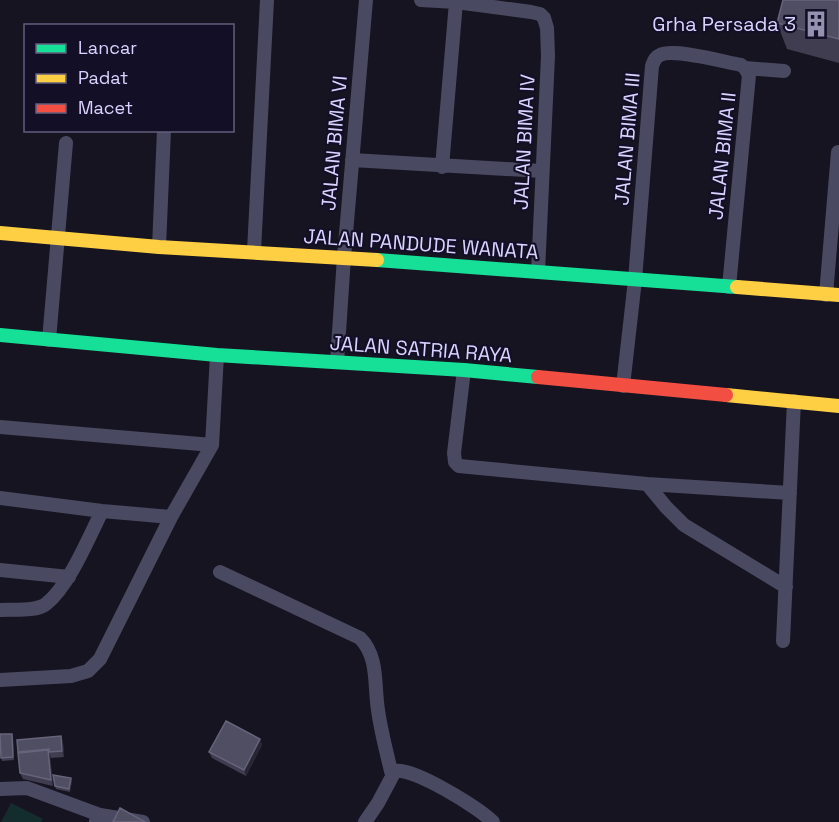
<svg xmlns="http://www.w3.org/2000/svg" width="839" height="822" font-family="'Space Grotesk',sans-serif">
  <style>
    .green { fill: #132c2d }
    .lines { fill: none; stroke-linecap: round; stroke-linejoin: round }
    .street { stroke: #4a4962; stroke-width: 14 }
    .fast { stroke: #16e098; stroke-width: 14 }
    .slow { stroke: #ffcf43; stroke-width: 14 }
    .jam { stroke: #f24e42; stroke-width: 14 }
    .wall { fill: #403d50 }
    .shaded-wall { fill: #282635 }
    .building { fill: #504e63; stroke: #66637b; stroke-width: 1.5 }
    .labels { text-anchor: middle; dominant-baseline: central; stroke-width: 4.5; stroke-linejoin: round; paint-order: stroke }
    .poi-label { font-size: 20px; fill: #d9d4ff; stroke: #130f26; text-anchor: end }
    .street-label { font-size: 20px; fill: #d9d4ff; stroke: #130f26 }
  </style>
  <rect width="100%" height="100%" fill="#161421"/>
  <path class="green" d="M 11,803 L 43,819 L 41,822 L 1,822 Z"/>
  <g class="lines">
    <path class="street" d="M 421,0 L 456,2 L 531,12 L 540,14 L 544,18 L 547,28 L 548,56 L 538,272
      M 745,68 L 784,71
      M 352,160 L 542,171
      M 442,167 L 456,2
      M 159,247 L 164,130
      M 254,251 L 267,0
      M 826,295 L 838,152
      M 49,340 L 66,143
      M 337,362 L 344,257 L 366,0
      M 464,370 L 454,453 L 455,462 L 459,466 L 647,484 L 790,493
      M 623,386 L 635,280 L 652,66 C 654,61 655,57 660,55 C 674,48 724,62 741,65 L 745,68 L 749,75 L 729,287
      M 0,427 L 212,445
      M 647,484 L 666,507 L 684,525 L 786,587
      M 0,498 L 102,511 L 171,517
      M 0,570 L 69,577
      M 220,572 L 360,638 C 379,657 374,686 378,710 C 381,732 387,754 392,775
      M 0,610 C 13,609 36,612 46,604 C 69,586 89,537 102,511
      M 783,641 L 794,401
      M 0,680 L 71,676 L 88,671 L 100,659 L 171,517 L 212,445 L 217,355
      M 0,789 L 27,788 L 100,815
      M 96,821 L 100,815 L 143,822
      M 365,822 L 378,803 L 395,771 C 413,767 479,808 493,822"/>
    <path class="fast" d="M 377,260 L 737,287
      M 0,335 L 217,355 L 464,370 L 538,377"/>
    <path class="slow" d="M 0,233 L 159,247 L 377,260
      M 737,287 L 839,295
      M 726,395 L 839,406"/>
    <path class="jam" d="M 538,377 L 726,395"/>
  </g>
  <path class="wall" d="M 839,0 L 839,63 L 787,49 L 777,23 Z
    M 0,734 L 12,734 L 13,737 L 14,760 L 2,761 L 1,753 L 0,753 Z
    M 61,736 L 63,742 L 64,757 L 51,758 L 50,755 L 53,786 L 23,779 L 20,773 L 18,752 Z
    M 260,739 L 262,745 L 246,776 L 212,758 L 209,752 Z
    M 71,778 L 72,781 L 70,792 L 56,789 L 55,786 Z"/>
  <path class="shaded-wall" d="M 12,734 L 13,737 L 14,760 L 13,757 Z
    M 61,736 L 63,742 L 64,757 L 62,751 Z
    M 260,739 L 262,745 L 246,776 L 244,770 Z
    M 48,750 L 50,756 L 53,786 L 51,780 Z
    M 71,778 L 72,781 L 70,792 L 69,789 Z"/>
  <path class="building" d="M 783,0 L 839,0 L 839,39 L 777,23 Z
    M 226,721 L 260,739 L 244,770 L 209,752 Z
    M 0,734 L 12,734 L 13,757 L 1,758 Z
    M 61,736 L 62,751 L 49,752 L 49,749 L 18,752 L 17,740 Z
    M 48,750 L 51,780 L 20,773 L 18,753 Z
    M 53,775 L 71,778 L 69,789 L 55,786 Z
    M 120,808 L 145,822 L 113,822 Z"/>
  <defs>
    <g id="building-bare" transform="scale(2.07)"><path d="M-4-6H4V6H1V3H-1V6H-4ZM-2.5-4.3h1.7v1.8h-1.7ZM.8-4.3h1.7v1.8H.8ZM-2.5-1h1.7V.8h-1.7ZM.8-1h1.7V.8H.8Z" fill="#9591b1" stroke="#130f26" stroke-width="2.5" paint-order="stroke"/></g>
  </defs>
  <g fill-rule="evenodd">
    <use href="#building-bare" x="816" y="24"/>
  </g>
  <g class="labels">
    <g class="poi-label">
      <text x="796" y="24">Grha Persada 3</text>
    </g>
    <g class="street-label">
      <text transform="translate(627 139) rotate(-85)">JALAN BIMA III</text>
      <text transform="translate(524 142) rotate(-87)">JALAN BIMA IV</text>
      <text transform="translate(334 143) rotate(-85)">JALAN BIMA VI</text>
      <text transform="translate(722 156) rotate(-84)">JALAN BIMA II</text>
      <text transform="translate(421 244) rotate(4)">JALAN PANDUDE WANATA</text>
      <text transform="translate(421 349) rotate(4)">JALAN SATRIA RAYA</text>
    </g>
  </g>
  <rect x="24" y="24" width="210" height="108" fill="#130f26" stroke="#625e7d" stroke-width="1.5"/>
  <rect x="36" y="44" width="30" height="9" fill="#16e098" stroke="#625e7d" stroke-width="1.5"/>
  <text x="78" y="54" font-size="18" fill="#d9d4ff">Lancar</text>
  <rect x="36" y="74" width="30" height="9" fill="#ffcf43" stroke="#625e7d" stroke-width="1.5"/>
  <text x="78" y="84" font-size="18" fill="#d9d4ff">Padat</text>
  <rect x="36" y="104" width="30" height="9" fill="#f24e42" stroke="#625e7d" stroke-width="1.5"/>
  <text x="78" y="114" font-size="18" fill="#d9d4ff">Macet</text>
</svg>
